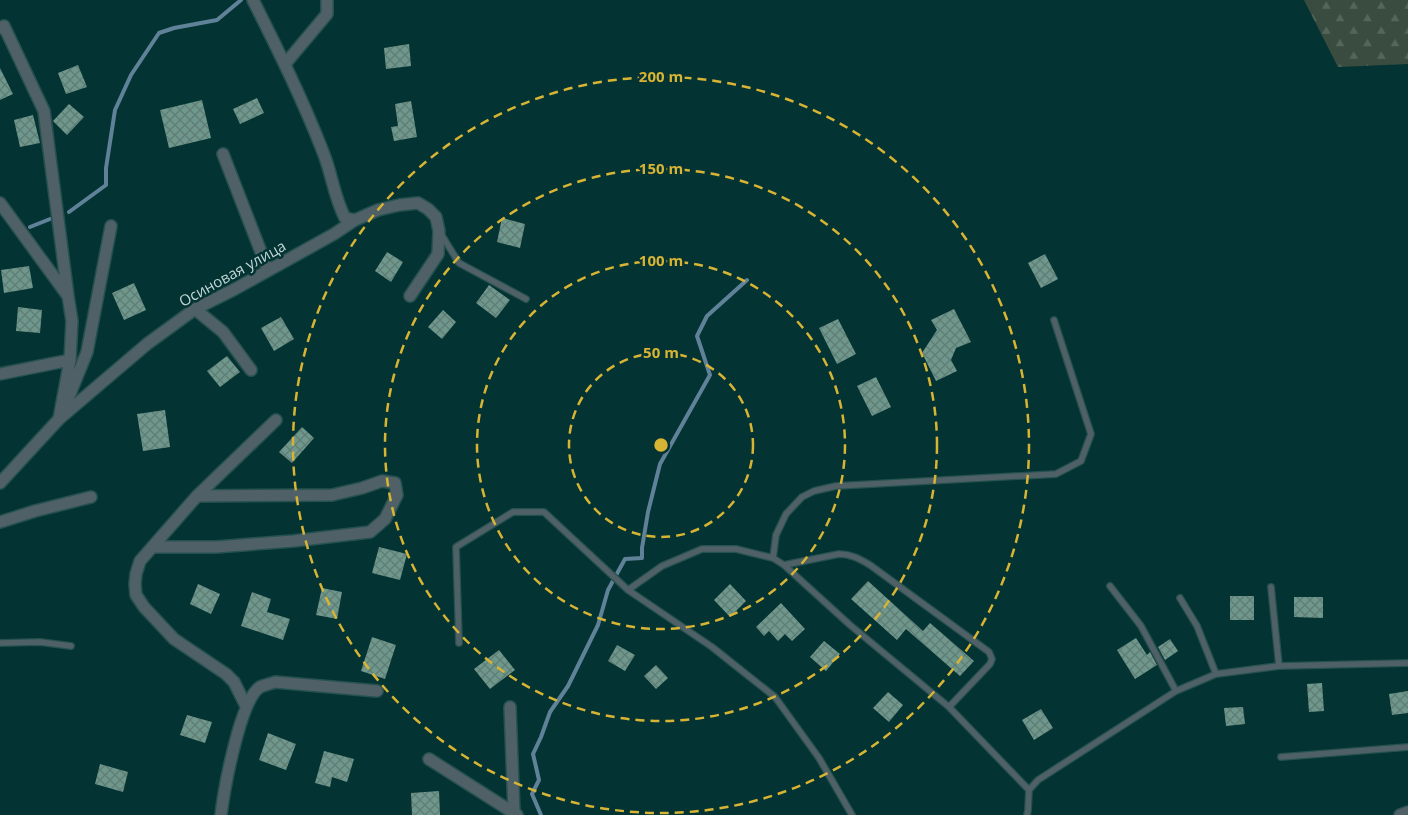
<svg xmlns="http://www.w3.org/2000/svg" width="1408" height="815" font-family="'Open Sans',sans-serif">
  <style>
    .forest { fill: url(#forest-firs) }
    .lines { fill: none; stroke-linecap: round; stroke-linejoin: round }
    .stream { stroke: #608298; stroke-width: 4 }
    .building { fill: url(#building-cross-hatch) }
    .service-casing { stroke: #265150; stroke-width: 8 }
    .minor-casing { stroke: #265150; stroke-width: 14 }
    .service { stroke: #4f6166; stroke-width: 5.5 }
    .minor { stroke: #4f6166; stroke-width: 11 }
    .ring { fill: none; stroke: #d7b434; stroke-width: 2.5; stroke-dasharray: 9 6 }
    .labels { text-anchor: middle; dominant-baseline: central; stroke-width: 5; stroke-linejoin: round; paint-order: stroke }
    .street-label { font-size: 15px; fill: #c1d7d6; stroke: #043333 }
    .centre { fill: #d7b434; stroke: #043333; stroke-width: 2.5 }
    .ring-label { font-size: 15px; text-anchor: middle; font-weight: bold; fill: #d7b434; stroke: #043333; stroke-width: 5; stroke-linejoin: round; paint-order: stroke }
  </style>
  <defs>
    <pattern id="forest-firs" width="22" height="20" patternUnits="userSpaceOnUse" patternTransform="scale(1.25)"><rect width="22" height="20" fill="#394c3f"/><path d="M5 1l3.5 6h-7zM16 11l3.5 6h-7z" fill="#54655a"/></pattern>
    <pattern id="building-cross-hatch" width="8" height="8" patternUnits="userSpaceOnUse" patternTransform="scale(1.25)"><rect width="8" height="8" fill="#6f978b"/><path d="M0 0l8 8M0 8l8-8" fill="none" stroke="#5f7d74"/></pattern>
  </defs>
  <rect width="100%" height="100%" fill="#043333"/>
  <path class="forest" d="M 1304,0 L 1408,0 L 1408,64 L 1338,67 Z"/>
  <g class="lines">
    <path class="stream" d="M 69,212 L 106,185 L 106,168 L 115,110 L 131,75 L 159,33 L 174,28 L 217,20 L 241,0
      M 30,227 L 50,219
      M 541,815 L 532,794 L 539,780 L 533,754 L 541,737 L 550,712 L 568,686 L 598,625 L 608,590 L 625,559 L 642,558 L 642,548 L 648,512 L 660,464 L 710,375 L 697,336 L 707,316 L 747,280"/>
  </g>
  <path class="building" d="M 409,44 L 411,66 L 386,69 L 384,48 Z
    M 78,65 L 87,87 L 66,94 L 58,73 Z
    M 0,68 L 13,94 L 0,100 Z
    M 257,98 L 264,113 L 240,124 L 233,109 Z
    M 202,100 L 211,138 L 169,148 L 160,110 Z
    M 411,101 L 417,137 L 394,141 L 391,127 L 398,126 L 395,104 Z
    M 69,104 L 84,117 L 67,135 L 53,121 Z
    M 33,115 L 40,143 L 20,147 L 14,120 Z
    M 502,218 L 525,224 L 520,248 L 497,242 Z
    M 387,252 L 403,262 L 391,282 L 375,271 Z
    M 1045,254 L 1058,279 L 1041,288 L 1028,263 Z
    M 29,266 L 33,288 L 4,293 L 1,270 Z
    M 134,283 L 146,310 L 124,320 L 112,293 Z
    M 489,285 L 510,300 L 496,318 L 476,303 Z
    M 18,307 L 42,310 L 40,333 L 16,331 Z
    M 954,309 L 971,342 L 956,348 L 951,360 L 957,371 L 936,381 L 922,353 L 937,330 L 931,320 Z
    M 443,310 L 456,322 L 442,339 L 428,327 Z
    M 281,317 L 294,339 L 274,351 L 261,328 Z
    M 838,319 L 856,354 L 837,364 L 819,328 Z
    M 227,356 L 240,372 L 220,387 L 207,371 Z
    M 876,377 L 891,407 L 872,416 L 857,386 Z
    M 165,410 L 170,447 L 143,451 L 137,414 Z
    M 302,427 L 314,438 L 292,463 L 279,452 Z
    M 379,547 L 407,554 L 400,580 L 372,573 Z
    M 868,581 L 923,631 L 930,623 L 974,661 L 960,676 L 906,629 L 897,640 L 851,599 Z
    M 198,584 L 220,594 L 211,614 L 190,604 Z
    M 730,584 L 746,601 L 730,617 L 714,600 Z
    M 322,588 L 342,592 L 337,619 L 316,615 Z
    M 252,592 L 271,599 L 267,612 L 290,619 L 283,640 L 241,626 Z
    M 1230,596 L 1254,596 L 1254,620 L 1230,620 Z
    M 1294,597 L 1323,597 L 1323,618 L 1294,617 Z
    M 781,603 L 805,629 L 792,641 L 785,634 L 778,641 L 769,631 L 764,636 L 756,627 Z
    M 372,637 L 396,645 L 385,679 L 361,671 Z
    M 1136,638 L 1147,655 L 1150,652 L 1157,665 L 1135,679 L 1117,650 Z
    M 1170,639 L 1178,651 L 1165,660 L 1158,647 Z
    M 824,641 L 840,654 L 826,671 L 810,657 Z
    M 617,645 L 635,655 L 625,671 L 608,661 Z
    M 499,650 L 515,670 L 490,689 L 474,669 Z
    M 656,665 L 668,678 L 656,689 L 644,676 Z
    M 1322,683 L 1324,711 L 1309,712 L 1307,684 Z
    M 1408,691 L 1408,713 L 1392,715 L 1389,694 Z
    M 888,692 L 903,705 L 889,722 L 873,708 Z
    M 1243,707 L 1245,724 L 1226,726 L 1224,708 Z
    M 1041,709 L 1053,728 L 1034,740 L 1022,720 Z
    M 187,715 L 212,722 L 205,743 L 180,735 Z
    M 268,733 L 296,744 L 286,770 L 259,760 Z
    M 324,751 L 354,759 L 347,782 L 332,777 L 330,787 L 315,783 Z
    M 100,764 L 128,772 L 123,792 L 95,784 Z
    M 439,791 L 440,815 L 412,815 L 411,793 Z"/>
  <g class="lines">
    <g class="service-casing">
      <path id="service" d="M 441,234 L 459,263 L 526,299
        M 773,558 L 776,535 L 786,514 L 802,497 L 814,491 L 836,486 L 1056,474 L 1081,461 L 1091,434 L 1054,320
        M 784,565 L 839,554 C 851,554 860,559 870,565 L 989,652 L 992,659 L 990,664 L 949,707
        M 1110,586 L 1141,626 L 1176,691
        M 1271,587 L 1279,666
        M 628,590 L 662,566 L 702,549 L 736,549 L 773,558 L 784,565 L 850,625 L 949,707 L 1029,790
        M 1180,598 L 1197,626 L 1216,674
        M 0,643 L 40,642 L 71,646
        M 459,643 L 456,547 L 513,512 L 544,512 L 628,590 L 712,647 L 775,697 L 819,758 L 852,815
        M 1281,757 L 1408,747
        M 1027,815 L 1028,810 L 1029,790 L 1038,780 L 1176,691 L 1216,674 L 1279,666 L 1408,663"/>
    </g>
    <g class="minor-casing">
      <path id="minor" d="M 253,0 C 278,50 303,100 323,152 C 332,174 334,197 345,218 L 355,220
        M 0,28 L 4,26 L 44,111 L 68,296
        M 285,64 L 327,14 L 327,0
        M 223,154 L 268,270
        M 0,203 L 68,296 L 72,321 L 70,360 L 59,419
        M 195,309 L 223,332 L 251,370
        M 0,374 L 70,360
        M 68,399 L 87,352 L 111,226
        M 0,483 L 59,419 L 147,344 L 195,309 L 235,289 L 334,234 L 355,220 L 378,210 L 399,205 L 418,203 L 428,209 L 436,217 L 439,231 L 438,254 L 410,296
        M 0,522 L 35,511 L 91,497
        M 153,547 L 216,547 L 293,541 L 370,532 L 385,519 L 397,495 L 395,483 L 382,481 L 362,488 L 332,495 L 197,496
        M 246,706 L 234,682 L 226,674 L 174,639 L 144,607 L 136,595 L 135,584 L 136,574 L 140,561 L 197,496 L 276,420
        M 510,707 L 514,812
        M 429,759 L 517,815
        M 221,815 C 224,790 240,700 260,687 C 264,685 270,684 275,682 L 377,691
        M 1400,815 L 1408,812"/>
    </g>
    <use href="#service" class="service"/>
    <use href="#minor" class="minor"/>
  </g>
  <g class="ring">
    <circle cx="661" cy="445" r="92"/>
    <circle cx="661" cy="445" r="184"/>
    <circle cx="661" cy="445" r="276"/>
    <circle cx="661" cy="445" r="368"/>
  </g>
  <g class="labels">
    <g class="street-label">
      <text transform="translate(232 273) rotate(-29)">Осиновая улица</text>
    </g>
  </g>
  <circle cx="661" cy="445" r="8" class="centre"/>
  <g class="ring-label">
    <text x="661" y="82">200 m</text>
    <text x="661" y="174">150 m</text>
    <text x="661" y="266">100 m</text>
    <text x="661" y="358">50 m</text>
  </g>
</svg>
